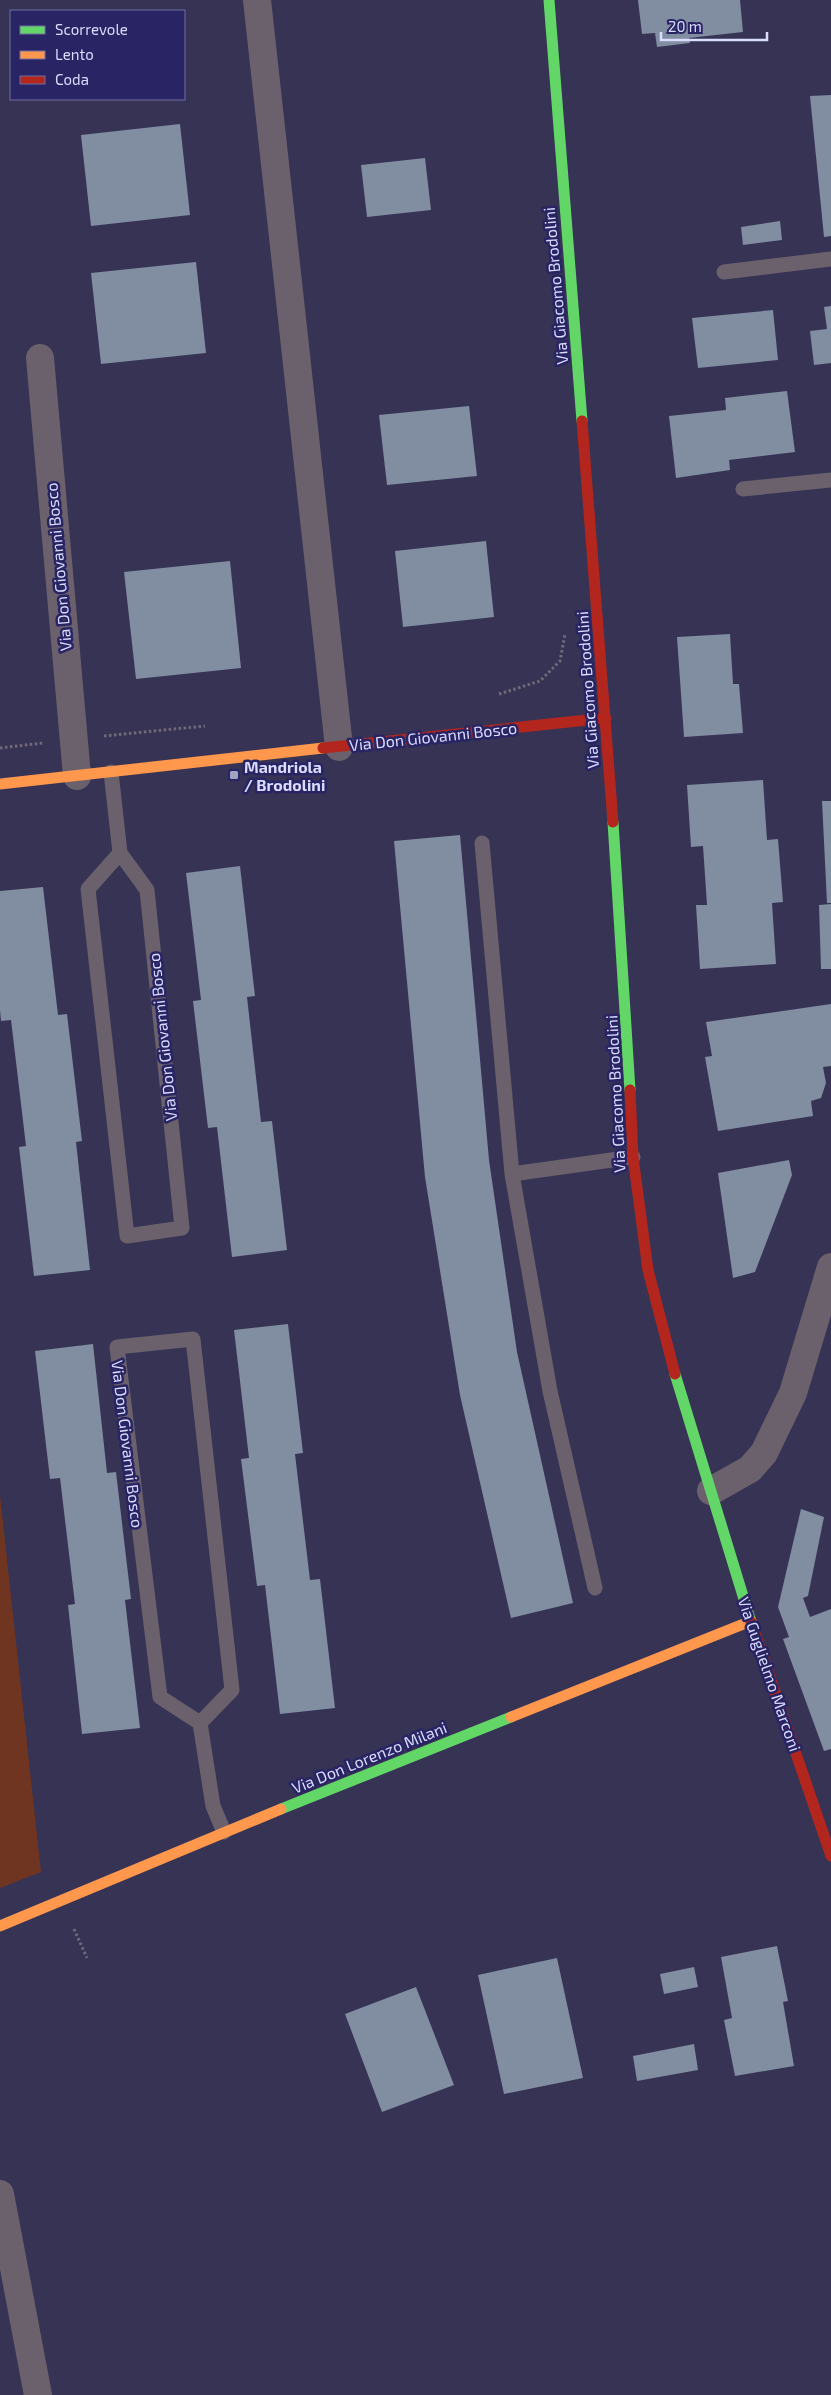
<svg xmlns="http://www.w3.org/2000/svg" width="831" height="2395" font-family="'Exo 2',sans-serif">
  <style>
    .green { fill: #6f3521 }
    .building { fill: #818da0 }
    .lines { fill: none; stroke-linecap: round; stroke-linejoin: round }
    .path { stroke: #706978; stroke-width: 3; stroke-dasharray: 2.5 2.5; stroke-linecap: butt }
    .lane { stroke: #6b616c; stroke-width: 15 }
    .street { stroke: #6b616c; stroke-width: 28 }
    .fast { stroke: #63d668; stroke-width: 11 }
    .slow { stroke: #ff974d; stroke-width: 11 }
    .jam { stroke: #b3261e; stroke-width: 11 }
    .poi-dot { fill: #a1a2c2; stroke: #292464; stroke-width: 2 }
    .labels { text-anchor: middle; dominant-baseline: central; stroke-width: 5; stroke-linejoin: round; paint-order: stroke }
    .street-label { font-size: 16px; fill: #daddfd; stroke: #292464 }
    .poi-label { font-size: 16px; font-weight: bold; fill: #daddfd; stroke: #292464; text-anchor: start }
  </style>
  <rect width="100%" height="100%" fill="#363355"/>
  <path class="green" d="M 0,1495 L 41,1872 L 0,1888 Z"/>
  <path class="building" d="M 638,0 L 740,0 L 743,32 L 689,38 L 690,43 L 657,47 L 655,33 L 642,34 Z
    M 831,95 L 831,236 L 824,237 L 810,96 Z
    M 180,124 L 190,215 L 91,226 L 81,135 Z
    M 425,158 L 431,210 L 367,217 L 361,165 Z
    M 780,221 L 782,240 L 743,245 L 741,227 Z
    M 196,262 L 206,353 L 101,364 L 91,273 Z
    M 831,306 L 831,363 L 814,365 L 810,331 L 827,329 L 824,307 Z
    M 773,310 L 778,360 L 698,368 L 692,318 Z
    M 787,391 L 795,452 L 729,460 L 730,470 L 676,478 L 669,416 L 726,410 L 725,398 Z
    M 469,406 L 477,476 L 387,485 L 379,415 Z
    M 486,541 L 494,617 L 403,627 L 395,551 Z
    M 230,561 L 241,668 L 136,679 L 124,572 Z
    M 730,634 L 733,684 L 739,684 L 743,733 L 684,737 L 677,637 Z
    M 763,780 L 767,840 L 778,839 L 783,902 L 772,903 L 776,964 L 700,969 L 696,905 L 707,905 L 703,846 L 691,847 L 687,785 Z
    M 822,801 L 831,801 L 831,903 L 827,903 Z
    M 460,835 L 489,1160 L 517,1352 L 573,1603 L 511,1618 L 460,1395 L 425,1177 L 394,841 Z
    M 240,866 L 255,996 L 247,997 L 261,1122 L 272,1121 L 287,1250 L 232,1257 L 217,1127 L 208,1128 L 193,1001 L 201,1000 L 186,873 Z
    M 43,887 L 58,1015 L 67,1014 L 82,1141 L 76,1142 L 90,1270 L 34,1276 L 19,1147 L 26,1146 L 11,1020 L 1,1021 L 0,1010 L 0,891 Z
    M 831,904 L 831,969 L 821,969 L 819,905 Z
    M 831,1004 L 831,1066 L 823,1067 L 826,1083 L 821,1098 L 811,1101 L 813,1116 L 718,1131 L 705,1057 L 712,1056 L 706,1022 Z
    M 789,1160 L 792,1175 L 755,1272 L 733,1278 L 718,1173 Z
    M 288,1324 L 303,1453 L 295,1454 L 310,1580 L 320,1579 L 335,1708 L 280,1714 L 265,1585 L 257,1586 L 241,1459 L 249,1458 L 234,1330 Z
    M 93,1344 L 107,1473 L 116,1472 L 131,1599 L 125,1600 L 140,1728 L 82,1734 L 68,1605 L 75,1604 L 60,1478 L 50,1479 L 35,1351 Z
    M 801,1509 L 824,1517 L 808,1596 L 803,1598 L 810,1617 L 831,1609 L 831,1749 L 824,1751 L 783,1639 L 789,1637 L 778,1607 Z
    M 777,1946 L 788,2001 L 783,2002 L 794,2066 L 735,2076 L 724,2020 L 732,2018 L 721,1957 Z
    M 557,1958 L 583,2078 L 504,2094 L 478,1975 Z
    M 694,1967 L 698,1987 L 664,1994 L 660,1974 Z
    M 416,1987 L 454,2085 L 382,2112 L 345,2014 Z
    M 694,2044 L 698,2070 L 637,2081 L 633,2056 Z"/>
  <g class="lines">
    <path class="path" d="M 499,694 L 540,681 L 560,661 L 565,634
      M 104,736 L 205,726
      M 0,748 L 43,743
      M 74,1929 L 87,1958"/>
    <path class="lane" d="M 724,272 L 831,259
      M 743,489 L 831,480
      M 111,772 L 120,853 L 88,889 L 127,1236 L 182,1228 L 147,890 L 120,853
      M 482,843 L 512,1174 L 550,1391 L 595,1588
      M 512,1174 L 633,1157
      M 200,1723 L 160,1697 L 117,1347 L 193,1339 L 232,1690 L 200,1723 L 213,1806 L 224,1832"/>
    <path class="street" d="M 257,0 L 339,747
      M 40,358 L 77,776
      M 711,1491 L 750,1469 L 764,1453 L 793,1393 L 831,1267
      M 0,2194 L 38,2395"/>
    <path class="fast" d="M 549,0 L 582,421
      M 613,822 L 630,1090
      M 675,1374 L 751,1622
      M 281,1809 L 511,1717"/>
    <path class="slow" d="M 0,784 L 323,748
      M 511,1717 L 751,1621
      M 0,1926 L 281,1809"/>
    <path class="jam" d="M 582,421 L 613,822
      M 323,748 L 606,718
      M 630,1090 L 633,1157 L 648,1270 L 675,1374
      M 751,1622 L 831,1856"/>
  </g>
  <rect class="poi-dot" x="229" y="770" width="10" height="10" rx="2.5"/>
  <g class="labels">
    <g class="street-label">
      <text transform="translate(555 286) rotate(-95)">Via Giacomo Brodolini</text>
      <text transform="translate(58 567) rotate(-95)">Via Don Giovanni Bosco</text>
      <text transform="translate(587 690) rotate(-94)">Via Giacomo Brodolini</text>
      <text transform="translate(433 736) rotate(-6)">Via Don Giovanni Bosco</text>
      <text transform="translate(162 1037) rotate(-96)">Via Don Giovanni Bosco</text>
      <text transform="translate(615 1094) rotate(-93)">Via Giacomo Brodolini</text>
      <text transform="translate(128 1444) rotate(83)">Via Don Giovanni Bosco</text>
      <text transform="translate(770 1674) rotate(71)">Via Guglielmo Marconi</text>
      <text transform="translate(369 1757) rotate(-22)">Via Don Lorenzo Milani</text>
    </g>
    <g class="poi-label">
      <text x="244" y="766">Mandriola<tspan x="244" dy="18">/ Brodolini</tspan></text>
    </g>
  </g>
  <rect x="10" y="10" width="175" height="90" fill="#292464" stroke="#706ea1"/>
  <rect x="20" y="26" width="25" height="8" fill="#63d668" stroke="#706ea1"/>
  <text x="55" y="35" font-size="15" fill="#daddfd">Scorrevole</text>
  <rect x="20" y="51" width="25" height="8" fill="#ff974d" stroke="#706ea1"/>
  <text x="55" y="60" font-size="15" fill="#daddfd">Lento</text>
  <rect x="20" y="76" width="25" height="8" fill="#b3261e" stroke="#706ea1"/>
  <text x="55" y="85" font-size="15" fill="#daddfd">Coda</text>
  <path d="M661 32v8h106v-8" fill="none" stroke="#daddfd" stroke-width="2.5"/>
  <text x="668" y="32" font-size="15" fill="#daddfd" stroke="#292464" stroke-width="4" paint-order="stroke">20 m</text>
</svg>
